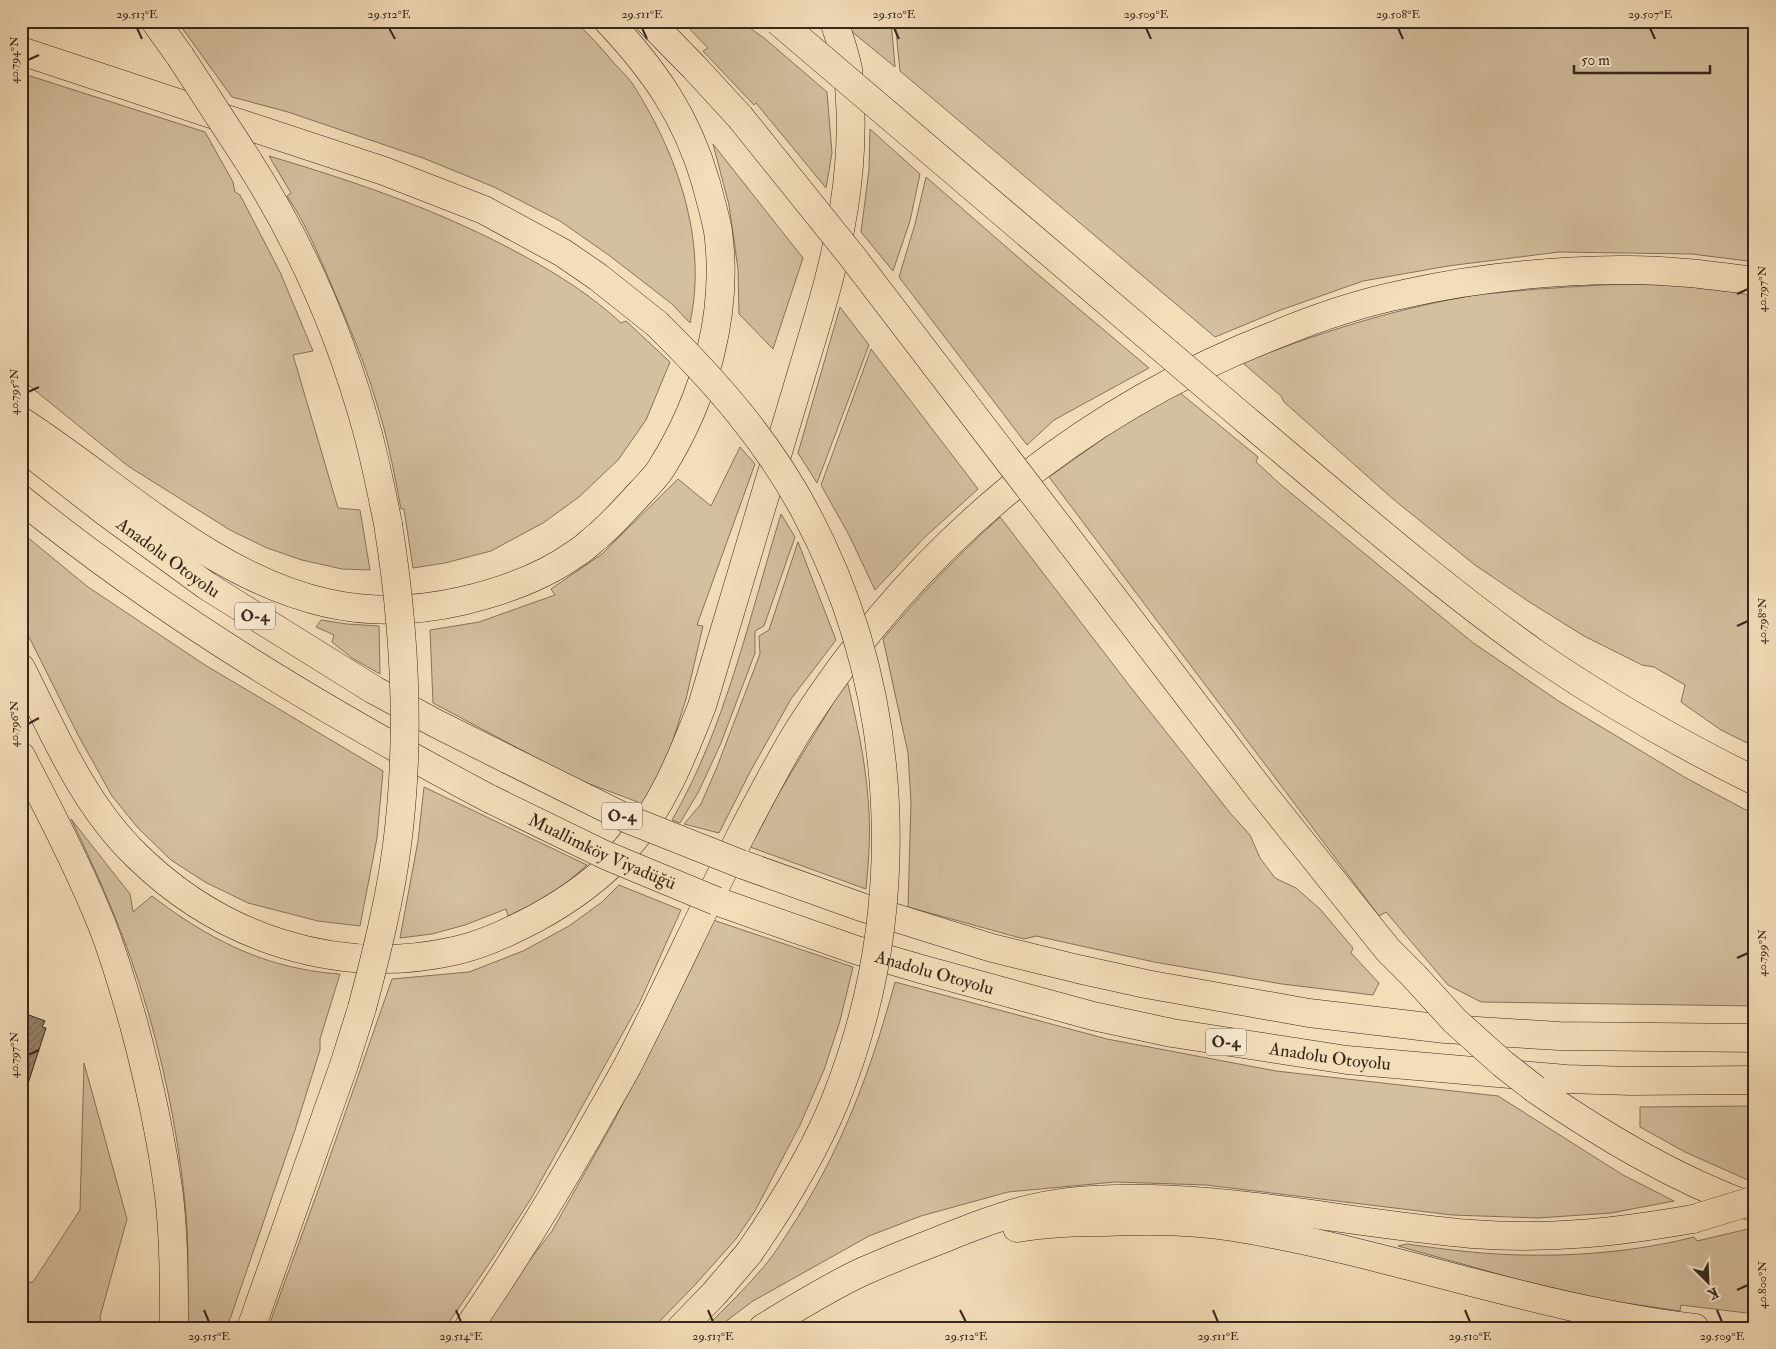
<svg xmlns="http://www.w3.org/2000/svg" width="1776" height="1349" font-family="'IM FELL Double Pica',serif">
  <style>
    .green { fill: #d4bf9f; stroke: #86735e }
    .building { fill: url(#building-hatch); stroke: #37271d }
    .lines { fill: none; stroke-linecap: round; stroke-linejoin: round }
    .highway-casing { stroke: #37271d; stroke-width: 29 }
    .highway { stroke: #f4deba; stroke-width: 28 }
    .highway-bridge-casing { stroke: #37271d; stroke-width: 29; stroke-linecap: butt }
    .highway-bridge { stroke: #f4deba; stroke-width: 28 }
    .ticks { fill: none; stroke: #37271d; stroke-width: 2 }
    .labels { text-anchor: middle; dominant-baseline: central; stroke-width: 4; stroke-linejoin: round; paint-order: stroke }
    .shield { fill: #f8ead2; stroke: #716253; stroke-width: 1 }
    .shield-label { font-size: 16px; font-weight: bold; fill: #37271d }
    .street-label { font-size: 18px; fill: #37271d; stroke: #f8ead2 }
    .neatline { fill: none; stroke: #37271d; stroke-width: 2 }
    .ticks-label { font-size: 12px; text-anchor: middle; fill: #37271d }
  </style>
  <defs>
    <pattern id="building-hatch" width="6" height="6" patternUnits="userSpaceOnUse" patternTransform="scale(1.25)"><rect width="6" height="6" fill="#99866f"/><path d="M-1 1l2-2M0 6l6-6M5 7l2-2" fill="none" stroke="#7e6e5b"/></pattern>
  </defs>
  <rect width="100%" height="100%" fill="#f4deba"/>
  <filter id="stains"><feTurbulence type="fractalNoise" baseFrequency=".004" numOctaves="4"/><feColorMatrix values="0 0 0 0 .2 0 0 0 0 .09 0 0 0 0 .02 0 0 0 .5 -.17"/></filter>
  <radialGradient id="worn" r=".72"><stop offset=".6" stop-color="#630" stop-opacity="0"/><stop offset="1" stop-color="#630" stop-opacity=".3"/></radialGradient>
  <path class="green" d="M 177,21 L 575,21 C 589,34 602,49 614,63 C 620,70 627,76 632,83 C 677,153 708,240 690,323 L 672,304 L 610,256 L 560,221 L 494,187 L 423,158 L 288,112 L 232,97 Z
    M 682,21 L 740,21 L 764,38 L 827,92 L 832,153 L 826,188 L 756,103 L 754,105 L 703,51 L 708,48 Z
    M 844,21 L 891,21 L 895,67 L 845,26 Z
    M 895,21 L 1755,21 L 1755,262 L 1692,254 L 1559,252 L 1448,266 L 1363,281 L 1278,311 L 1215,337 L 900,71 Z
    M 21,73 L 205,132 L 233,182 L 235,192 L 240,195 L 280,272 L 313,351 L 293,355 L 338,508 L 360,510 L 370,570 L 342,569 L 302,560 L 267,548 L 230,530 L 128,466 L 21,379 Z
    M 870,129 L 920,174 L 910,221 L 893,271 L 861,232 L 869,170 Z
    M 713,144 L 803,258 L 773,349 L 739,314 L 738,269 L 729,205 Z
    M 269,156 C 357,182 444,212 524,256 C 559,275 592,296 621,323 L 626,321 L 670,362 L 646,420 L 618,460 L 579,497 L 543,523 L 491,551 L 445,563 L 413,568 L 404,509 L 401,509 C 394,472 387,434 375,398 C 364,361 349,326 334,291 C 320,259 307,225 287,196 L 291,193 Z
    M 926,177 L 1035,272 L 1149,368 L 1054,420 L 1027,445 L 899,277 L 915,224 Z
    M 1623,284 L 1708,286 L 1755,294 L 1755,747 L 1721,730 L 1681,702 L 1685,685 L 1654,667 L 1642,665 L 1584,636 L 1531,603 L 1475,565 L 1393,499 L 1284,402 L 1281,396 L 1243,363 C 1314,334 1388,311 1464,297 C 1478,294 1492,294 1505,292 C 1545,288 1584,286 1623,284 Z
    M 840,307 L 869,345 L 817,483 L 798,453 Z
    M 871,349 L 978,489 L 924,538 L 875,590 L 849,535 L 821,485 Z
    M 1179,392 L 1258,457 L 1256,462 L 1280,484 L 1472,642 L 1560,702 L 1686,778 L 1746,810 L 1755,813 L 1755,1006 L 1481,1002 L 1448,985 L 1386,912 L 1379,916 L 1049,477 L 1124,424 Z
    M 740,447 L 755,464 L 697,625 L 703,626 L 686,699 L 666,762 L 643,804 L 574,778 L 433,703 L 430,630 L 479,622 L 555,595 L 551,589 L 602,554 L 678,479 L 711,506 Z
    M 781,514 L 795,537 L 764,626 L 755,631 L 755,653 L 721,743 L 699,791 L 680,823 L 672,820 C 726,726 749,618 781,514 Z
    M 1000,517 L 1132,689 L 1231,814 L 1250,835 L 1260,858 L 1275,878 L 1296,888 L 1320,909 L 1353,948 L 1351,953 L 1379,983 L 1373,995 L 1282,984 L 1154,962 L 1036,936 L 1024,939 L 908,907 L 911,802 L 908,753 L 883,639 C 920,595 958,555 1000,517 Z
    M 21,532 L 88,587 L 205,665 L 383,771 L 377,838 L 360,926 L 318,921 L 248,903 L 205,882 L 171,860 L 138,828 L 112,796 L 78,735 L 21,621 Z
    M 798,542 L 836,640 L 791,699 L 750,772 L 719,833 L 684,824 L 701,804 L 717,767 L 760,654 L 759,636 L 769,630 Z
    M 321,620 L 347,624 L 379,626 L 380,674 L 352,658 L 332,642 L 334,635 L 316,627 Z
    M 847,680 C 856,719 865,758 868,798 C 871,828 869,859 866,889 L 750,847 L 779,793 Z
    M 424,787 L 587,865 L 554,894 L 508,916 L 506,909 L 465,925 L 432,934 L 400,938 L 418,841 Z
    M 71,819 L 130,894 L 133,912 L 152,896 C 196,930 247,959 302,969 C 315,972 328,973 340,974 L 320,1039 L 320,1050 L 295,1130 L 227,1328 L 187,1328 C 188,1290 189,1251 186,1214 C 179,1133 160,1042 133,965 C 116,915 94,867 71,819 Z
    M 619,885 L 681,910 L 639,1004 L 532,1197 L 493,1258 L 445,1328 L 268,1328 L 320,1185 L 392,979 L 469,972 L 523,951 L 569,926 L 602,902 Z
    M 713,920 L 853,967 L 840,1021 L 824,1070 L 800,1125 L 755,1211 L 736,1239 L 694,1286 L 653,1328 L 477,1328 L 552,1231 L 614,1121 Z
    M 895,982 L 1107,1039 L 1276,1071 L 1498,1096 L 1623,1175 L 1674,1201 L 1611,1213 L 1538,1218 L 1452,1215 L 1206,1185 L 1115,1182 L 1008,1192 L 921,1216 L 869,1236 L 753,1301 L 717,1328 L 705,1328 C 726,1307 747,1287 766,1264 C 777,1251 786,1235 796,1220 C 843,1146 872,1067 895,982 Z
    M 84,1063 L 127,1219 L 100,1317 L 102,1328 L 21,1328 L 21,1284 L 33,1282 L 80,1210 Z
    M 1755,1106 L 1755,1180 L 1750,1181 L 1685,1152 L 1640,1127 L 1640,1107 Z
    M 1748,1229 L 1755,1231 L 1755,1314 L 1681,1305 L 1680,1311 L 1605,1300 L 1516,1279 L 1398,1246 L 1407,1244 C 1428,1247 1450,1250 1471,1252 C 1543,1259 1624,1255 1694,1237 L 1697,1241 Z"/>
  <path class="building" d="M 21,1012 L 45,1021 L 42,1027 L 46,1028 L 21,1105 Z"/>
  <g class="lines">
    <g class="highway-casing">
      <g id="highway">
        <path d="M 155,21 L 180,56"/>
        <path d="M 649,21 L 694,67 L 740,117"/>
        <path d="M 21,51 L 384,171 L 484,210 L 563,253 L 598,277 L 657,324"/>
        <path d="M 247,159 C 301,243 342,338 368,434 C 376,464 382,494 388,524"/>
        <path d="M 1245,419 C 1342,500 1436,583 1539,656 C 1608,703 1680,744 1755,781"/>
        <path d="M 21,421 C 119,484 211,577 327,603 C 371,613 418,611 462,601 C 500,592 543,577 575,554 C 584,549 591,541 599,535 C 615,521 628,506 642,491 C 649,483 657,476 662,467 C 705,398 729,313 718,231 C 715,215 710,199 706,183 C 687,117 655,71 608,21"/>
        <path id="s1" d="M 21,446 L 107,513 L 207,586 L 374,690 L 437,724 L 507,759"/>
        <path d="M 21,499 C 165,616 326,712 490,799"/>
        <path d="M 21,668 C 54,733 83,804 136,855 C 220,938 337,977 454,951 C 483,945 510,932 536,918 C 569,900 600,878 625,850 C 662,808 682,757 702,706 L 819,315 C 840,244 854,173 850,100 C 849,90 849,79 848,69 C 845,53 839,37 834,21"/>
        <path d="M 21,756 C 49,810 77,864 100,920 C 114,954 124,990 134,1025 C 149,1081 161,1137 169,1195 C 174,1239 174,1284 174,1328"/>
        <path d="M 1261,791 L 1388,950 L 1414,976"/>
        <path d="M 741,864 L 864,908 L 992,948 L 1078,969 L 1146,984 L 1309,1013 L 1445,1029 L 1559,1036 L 1755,1038"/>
        <path id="s2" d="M 716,901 L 856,950 L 921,969 L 1093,1016 L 1172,1033 L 1347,1060 L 1566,1079 L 1631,1081 L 1755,1080"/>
        <path d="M 1535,1089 C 1605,1137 1675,1179 1755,1208"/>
        <path d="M 1017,1228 C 1046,1223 1076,1222 1104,1222 C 1147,1220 1190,1220 1233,1227 C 1389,1252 1538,1310 1695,1328"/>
        <path d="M 251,1328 L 344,1065 L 362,1008"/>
        <path d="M 468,1328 C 511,1266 550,1202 588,1136 C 601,1112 615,1089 628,1065 C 668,987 704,907 744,829 C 762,795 780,759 801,726 C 916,546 1075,413 1275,335 C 1316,318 1360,303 1404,294 C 1474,278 1547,271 1619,270 C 1664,269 1710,275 1755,281"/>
        <path d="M 681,1328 L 714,1294 L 749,1253"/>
        <path d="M 763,1328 C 796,1308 829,1287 864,1271 C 889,1260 914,1250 940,1240 C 981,1223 1024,1207 1069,1202 C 1204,1188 1338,1223 1472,1234 C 1549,1240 1618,1232 1693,1219"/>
      </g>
    </g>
    <use href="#highway" class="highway"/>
    <g class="highway-bridge-casing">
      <g id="highway-bridge">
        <path d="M 778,21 L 1245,419"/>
        <path d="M 180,56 L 247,159"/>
        <path d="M 740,117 L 851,255 L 1261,791"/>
        <path d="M 657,324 C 715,381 768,441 806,513 C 902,694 911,912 835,1101 C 813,1155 782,1205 749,1253"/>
        <path d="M 507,759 L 630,820 L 741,864"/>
        <path id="s3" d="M 490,799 L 605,855 L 716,901"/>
        <path d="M 1414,976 L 1455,1021 L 1503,1064 L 1535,1089"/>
        <path d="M 362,1008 C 376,955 390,900 397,845 C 411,738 405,630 388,524"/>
        <path d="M 1693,1219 L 1755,1200"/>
      </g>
    </g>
    <use href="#highway-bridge" class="highway-bridge"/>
  </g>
  <path class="ticks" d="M 137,28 L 142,39M 389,28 L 395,39M 642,28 L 647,39M 894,28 L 899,39M 1146,28 L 1151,39M 1398,28 L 1403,39M 1650,28 L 1655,39M 28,60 L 39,55M 1737,294 L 1748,289M 28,392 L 39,387M 1737,626 L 1748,621M 28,724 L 39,718M 1737,958 L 1748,953M 28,1055 L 39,1050M 1737,1290 L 1748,1285M 204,1310 L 209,1322M 456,1310 L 461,1322M 708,1310 L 713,1322M 960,1310 L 966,1322M 1213,1310 L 1218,1322M 1465,1310 L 1470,1322M 1717,1310 L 1722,1322"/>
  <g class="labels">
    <g class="shield">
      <rect x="235" y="602.5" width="40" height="27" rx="4"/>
      <rect x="602" y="802.5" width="40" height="27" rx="4"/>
      <rect x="1206" y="1028.5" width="40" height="27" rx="4"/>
    </g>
    <g class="shield-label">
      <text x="255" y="616">O-4</text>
      <text x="622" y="816">O-4</text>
      <text x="1226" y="1042">O-4</text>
    </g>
    <g class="street-label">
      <text stroke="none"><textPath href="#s1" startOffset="185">Anadolu Otoyolu</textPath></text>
      <text stroke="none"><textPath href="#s3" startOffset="124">Muallimköy Viyadüğü</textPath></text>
      <text stroke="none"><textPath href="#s2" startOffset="230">Anadolu Otoyolu</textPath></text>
      <text stroke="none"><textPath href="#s2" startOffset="635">Anadolu Otoyolu</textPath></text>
    </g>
  </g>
  <rect width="1776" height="1349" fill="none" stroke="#f4deba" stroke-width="55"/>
  <g transform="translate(1708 1282) rotate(156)" stroke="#f8ead2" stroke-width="4" paint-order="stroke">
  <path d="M0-4L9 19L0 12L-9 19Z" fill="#37271d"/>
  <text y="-8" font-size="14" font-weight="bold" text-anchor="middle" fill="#37271d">K</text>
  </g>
  <path d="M1574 65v8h136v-8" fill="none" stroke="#37271d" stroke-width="2.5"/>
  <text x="1581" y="65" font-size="15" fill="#37271d" stroke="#f8ead2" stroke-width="4" paint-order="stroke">50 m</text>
  <rect x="28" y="28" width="1720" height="1294" class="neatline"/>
  <g class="ticks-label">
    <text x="137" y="18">29.513°E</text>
    <text x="389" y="18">29.512°E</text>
    <text x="642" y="18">29.511°E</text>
    <text x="894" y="18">29.510°E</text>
    <text x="1146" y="18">29.509°E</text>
    <text x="1398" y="18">29.508°E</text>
    <text x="1650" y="18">29.507°E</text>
    <text transform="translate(14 60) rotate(-90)" y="4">40.794°N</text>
    <text transform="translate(1762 289) rotate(-90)" y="4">40.797°N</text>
    <text transform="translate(14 392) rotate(-90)" y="4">40.795°N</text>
    <text transform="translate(1762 621) rotate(-90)" y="4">40.798°N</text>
    <text transform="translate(14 724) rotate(-90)" y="4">40.796°N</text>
    <text transform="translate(1762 953) rotate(-90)" y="4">40.799°N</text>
    <text transform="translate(14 1055) rotate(-90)" y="4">40.797°N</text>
    <text transform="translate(1762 1285) rotate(-90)" y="4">40.800°N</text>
    <text x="209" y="1340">29.515°E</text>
    <text x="461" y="1340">29.514°E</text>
    <text x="713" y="1340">29.513°E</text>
    <text x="966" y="1340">29.512°E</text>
    <text x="1218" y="1340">29.511°E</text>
    <text x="1470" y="1340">29.510°E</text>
    <text x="1722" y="1340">29.509°E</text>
  </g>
  <rect width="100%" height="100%" filter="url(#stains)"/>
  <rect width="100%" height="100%" fill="url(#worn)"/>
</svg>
